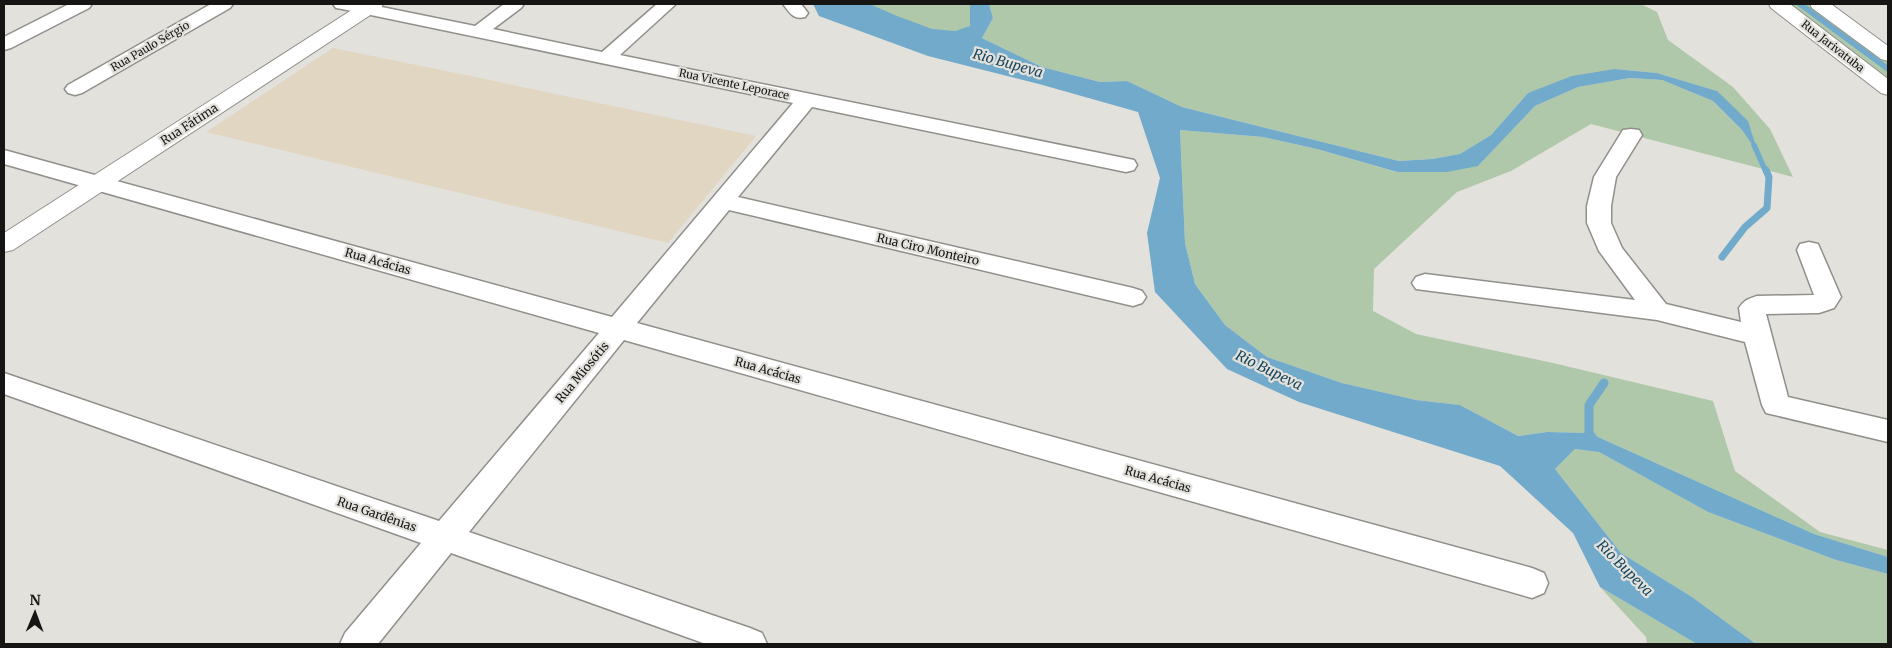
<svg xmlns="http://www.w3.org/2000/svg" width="1892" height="648" font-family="Merriweather,serif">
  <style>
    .education { fill: #e1d6c2 }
    .green { fill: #afc8a9 }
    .water { fill: #71aaca }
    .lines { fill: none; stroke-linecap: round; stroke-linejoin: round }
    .stream-far2 { stroke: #71aaca; stroke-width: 5.5 }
    .stream-far1 { stroke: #71aaca; stroke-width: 7 }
    .stream { stroke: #71aaca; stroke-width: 9 }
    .minor-casing { stroke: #918f8a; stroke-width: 3 }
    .tertiary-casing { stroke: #918f8a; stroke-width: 2 }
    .minor { fill: #fff; fill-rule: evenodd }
    .tertiary { fill: #fff; fill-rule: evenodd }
    .labels { text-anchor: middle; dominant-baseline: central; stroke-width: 4.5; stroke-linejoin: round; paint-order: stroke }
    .far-street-label { font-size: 11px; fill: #161514; stroke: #e3e1dc }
    .street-label { font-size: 12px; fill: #161514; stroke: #e3e1dc }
    .water-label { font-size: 14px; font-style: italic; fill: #16455c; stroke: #e3e1dc }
  </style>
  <rect width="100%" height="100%" fill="#e3e1dc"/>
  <path class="education" d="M 333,48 L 456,73 L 756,136 L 668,243 L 206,132 Z"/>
  <path class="green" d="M 870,4 L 970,4 L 970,26 C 965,28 960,30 955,31 C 926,34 895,15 870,4 Z
    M 989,4 L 1641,4 L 1657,12 L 1668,40 L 1733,87 L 1770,129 L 1793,177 L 1591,124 L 1511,171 L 1457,192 L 1374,269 L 1373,311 L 1416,334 L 1553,363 L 1713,401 L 1735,471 L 1820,532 L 1888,550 L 1888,557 L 1814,534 L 1589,433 L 1547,432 L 1518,436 L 1460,405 L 1416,400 L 1342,383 L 1267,357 L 1225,325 L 1195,284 L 1185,243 L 1180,130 L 1263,137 L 1317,149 L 1396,172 L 1478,166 L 1535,106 L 1578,87 L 1630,78 L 1662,80 L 1713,101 L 1742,130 L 1757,151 L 1717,91 L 1657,73 L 1615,69 L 1528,93 L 1491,135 L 1460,154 L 1432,159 L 1399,161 L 1182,107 L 1127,81 L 1100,82 L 1042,67 L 982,38 L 993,18 Z
    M 1785,4 L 1810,4 L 1888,62 L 1888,82 Z
    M 1575,449 L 1599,452 L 1708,512 L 1836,560 L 1888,574 L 1888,644 L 1756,644 L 1692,597 L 1621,553 L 1555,469 Z
    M 1600,587 L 1697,644 L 1647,644 L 1646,637 Z"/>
  <path class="water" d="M 813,4 L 870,4 L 897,16 L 932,29 L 955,31 L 970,26 L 970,4 L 989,4 L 993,18 L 982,38 L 1042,67 L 1100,82 L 1127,81 L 1182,107 L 1399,161 L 1432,159 L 1460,154 L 1491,135 L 1528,93 L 1572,76 L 1615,69 L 1657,73 L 1717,91 L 1748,121 L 1758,153 L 1742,130 L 1713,101 L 1662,80 L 1630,78 L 1578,87 L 1535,106 L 1478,166 L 1447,172 L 1397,172 L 1317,149 L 1263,137 L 1180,130 L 1185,243 L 1195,284 L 1225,325 L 1267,357 L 1342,383 L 1416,400 L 1460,405 L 1518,436 L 1547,432 L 1589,433 L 1814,534 L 1888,557 L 1888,574 L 1836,560 L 1708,512 L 1599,452 L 1575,449 L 1555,469 L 1621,553 L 1692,597 L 1756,644 L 1697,644 L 1600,587 L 1573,533 L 1500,466 L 1299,402 L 1227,369 L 1155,292 L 1147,233 L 1160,178 L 1138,112 L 1039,84 L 928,56 L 819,16 Z"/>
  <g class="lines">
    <path class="stream-far2" d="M 1800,4 L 1888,69
      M 1754,145 L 1766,172"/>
    <path class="stream-far1" d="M 1722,257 L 1745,227 L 1767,208 L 1769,177 L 1766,170"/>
    <path class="stream" d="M 1594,440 L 1589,433 L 1589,405 L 1604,383"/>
    <g class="minor-casing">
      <path id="minor" d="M 69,4 L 92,4 L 89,8 L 11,48 L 4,50 L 4,37 Z
        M 211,4 L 233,4 L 230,8 L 82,93 L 75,95 L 68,93 L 65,89 L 68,85 Z
        M 333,4 L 367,4 L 475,26 L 504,4 L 524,4 L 521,8 L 493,29 L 602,52 L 657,4 L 676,4 L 620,55 L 1134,160 L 1137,165 L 1134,170 L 1126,172 L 812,107 L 738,197 L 1133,288 L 1142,291 L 1146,297 L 1142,303 L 1133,306 L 729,210 L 637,323 L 1532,568 L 1544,573 L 1548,583 L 1544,593 L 1532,598 L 624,340 L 469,532 L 750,628 L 762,633 L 767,644 L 706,644 L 451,553 L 378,644 L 340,644 L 345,633 L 421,543 L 4,394 L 4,373 L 439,521 L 599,333 L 4,164 L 4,150 L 612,317 L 793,103 L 342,9 L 336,8 Z
        M 783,4 L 801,4 L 808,13 L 805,17 C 793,20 790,13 783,4 Z
        M 1631,129 L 1639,130 L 1642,135 L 1616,177 L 1611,206 L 1611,223 L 1622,248 L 1666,304 L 1741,322 L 1739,308 C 1744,300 1748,299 1757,296 L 1814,295 L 1797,250 L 1800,244 L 1809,242 L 1818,244 L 1841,297 L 1834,308 L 1819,313 L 1766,314 L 1788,397 L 1888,420 L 1888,442 L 1766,413 L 1762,405 L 1745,342 L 1657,320 L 1416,289 L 1412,283 L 1416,277 L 1425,274 L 1635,300 L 1599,251 L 1587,223 L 1587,206 L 1594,177 L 1623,130 Z"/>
    </g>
    <g class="tertiary-casing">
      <path id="tertiary" d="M 361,4 L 383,4 L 381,8 L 13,250 L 4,252 L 4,233 Z
        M 1769,4 L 1790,4 L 1888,79 L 1888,95 L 1881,93 L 1771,8 Z
        M 1810,4 L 1831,4 L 1888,46 L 1888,61 L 1881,59 L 1812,8 Z"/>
    </g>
    <use href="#minor" class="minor"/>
    <use href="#tertiary" class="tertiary"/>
  </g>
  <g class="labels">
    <g class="far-street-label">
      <text transform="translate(150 46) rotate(-30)">Rua Paulo Sérgio</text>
      <text transform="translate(1833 46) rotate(38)">Rua Jarivatuba</text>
      <text transform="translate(734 84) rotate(12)">Rua Vicente Leporace</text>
    </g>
    <g class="street-label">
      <text transform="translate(189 124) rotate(-33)">Rua Fátima</text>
      <text transform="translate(928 249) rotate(13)">Rua Ciro Monteiro</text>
      <text transform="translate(378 261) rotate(16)">Rua Acácias</text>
      <text transform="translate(768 370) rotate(16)">Rua Acácias</text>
      <text transform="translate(582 372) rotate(-50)">Rua Miosótis</text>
      <text transform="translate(1158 479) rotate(16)">Rua Acácias</text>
      <text transform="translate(377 514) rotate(19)">Rua Gardênias</text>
    </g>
    <g class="water-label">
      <text transform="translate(1008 63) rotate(16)">Rio Bupeva</text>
      <text transform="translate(1269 370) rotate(26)">Rio Bupeva</text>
      <text transform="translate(1625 568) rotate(45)">Rio Bupeva</text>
    </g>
  </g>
  <rect width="1892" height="648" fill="none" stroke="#161514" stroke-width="10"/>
  <g transform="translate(35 613) rotate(1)" stroke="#e3e1dc" stroke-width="4" paint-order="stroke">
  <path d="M0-4L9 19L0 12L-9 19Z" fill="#161514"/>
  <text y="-8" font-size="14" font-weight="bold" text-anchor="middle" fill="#161514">N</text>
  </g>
</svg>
